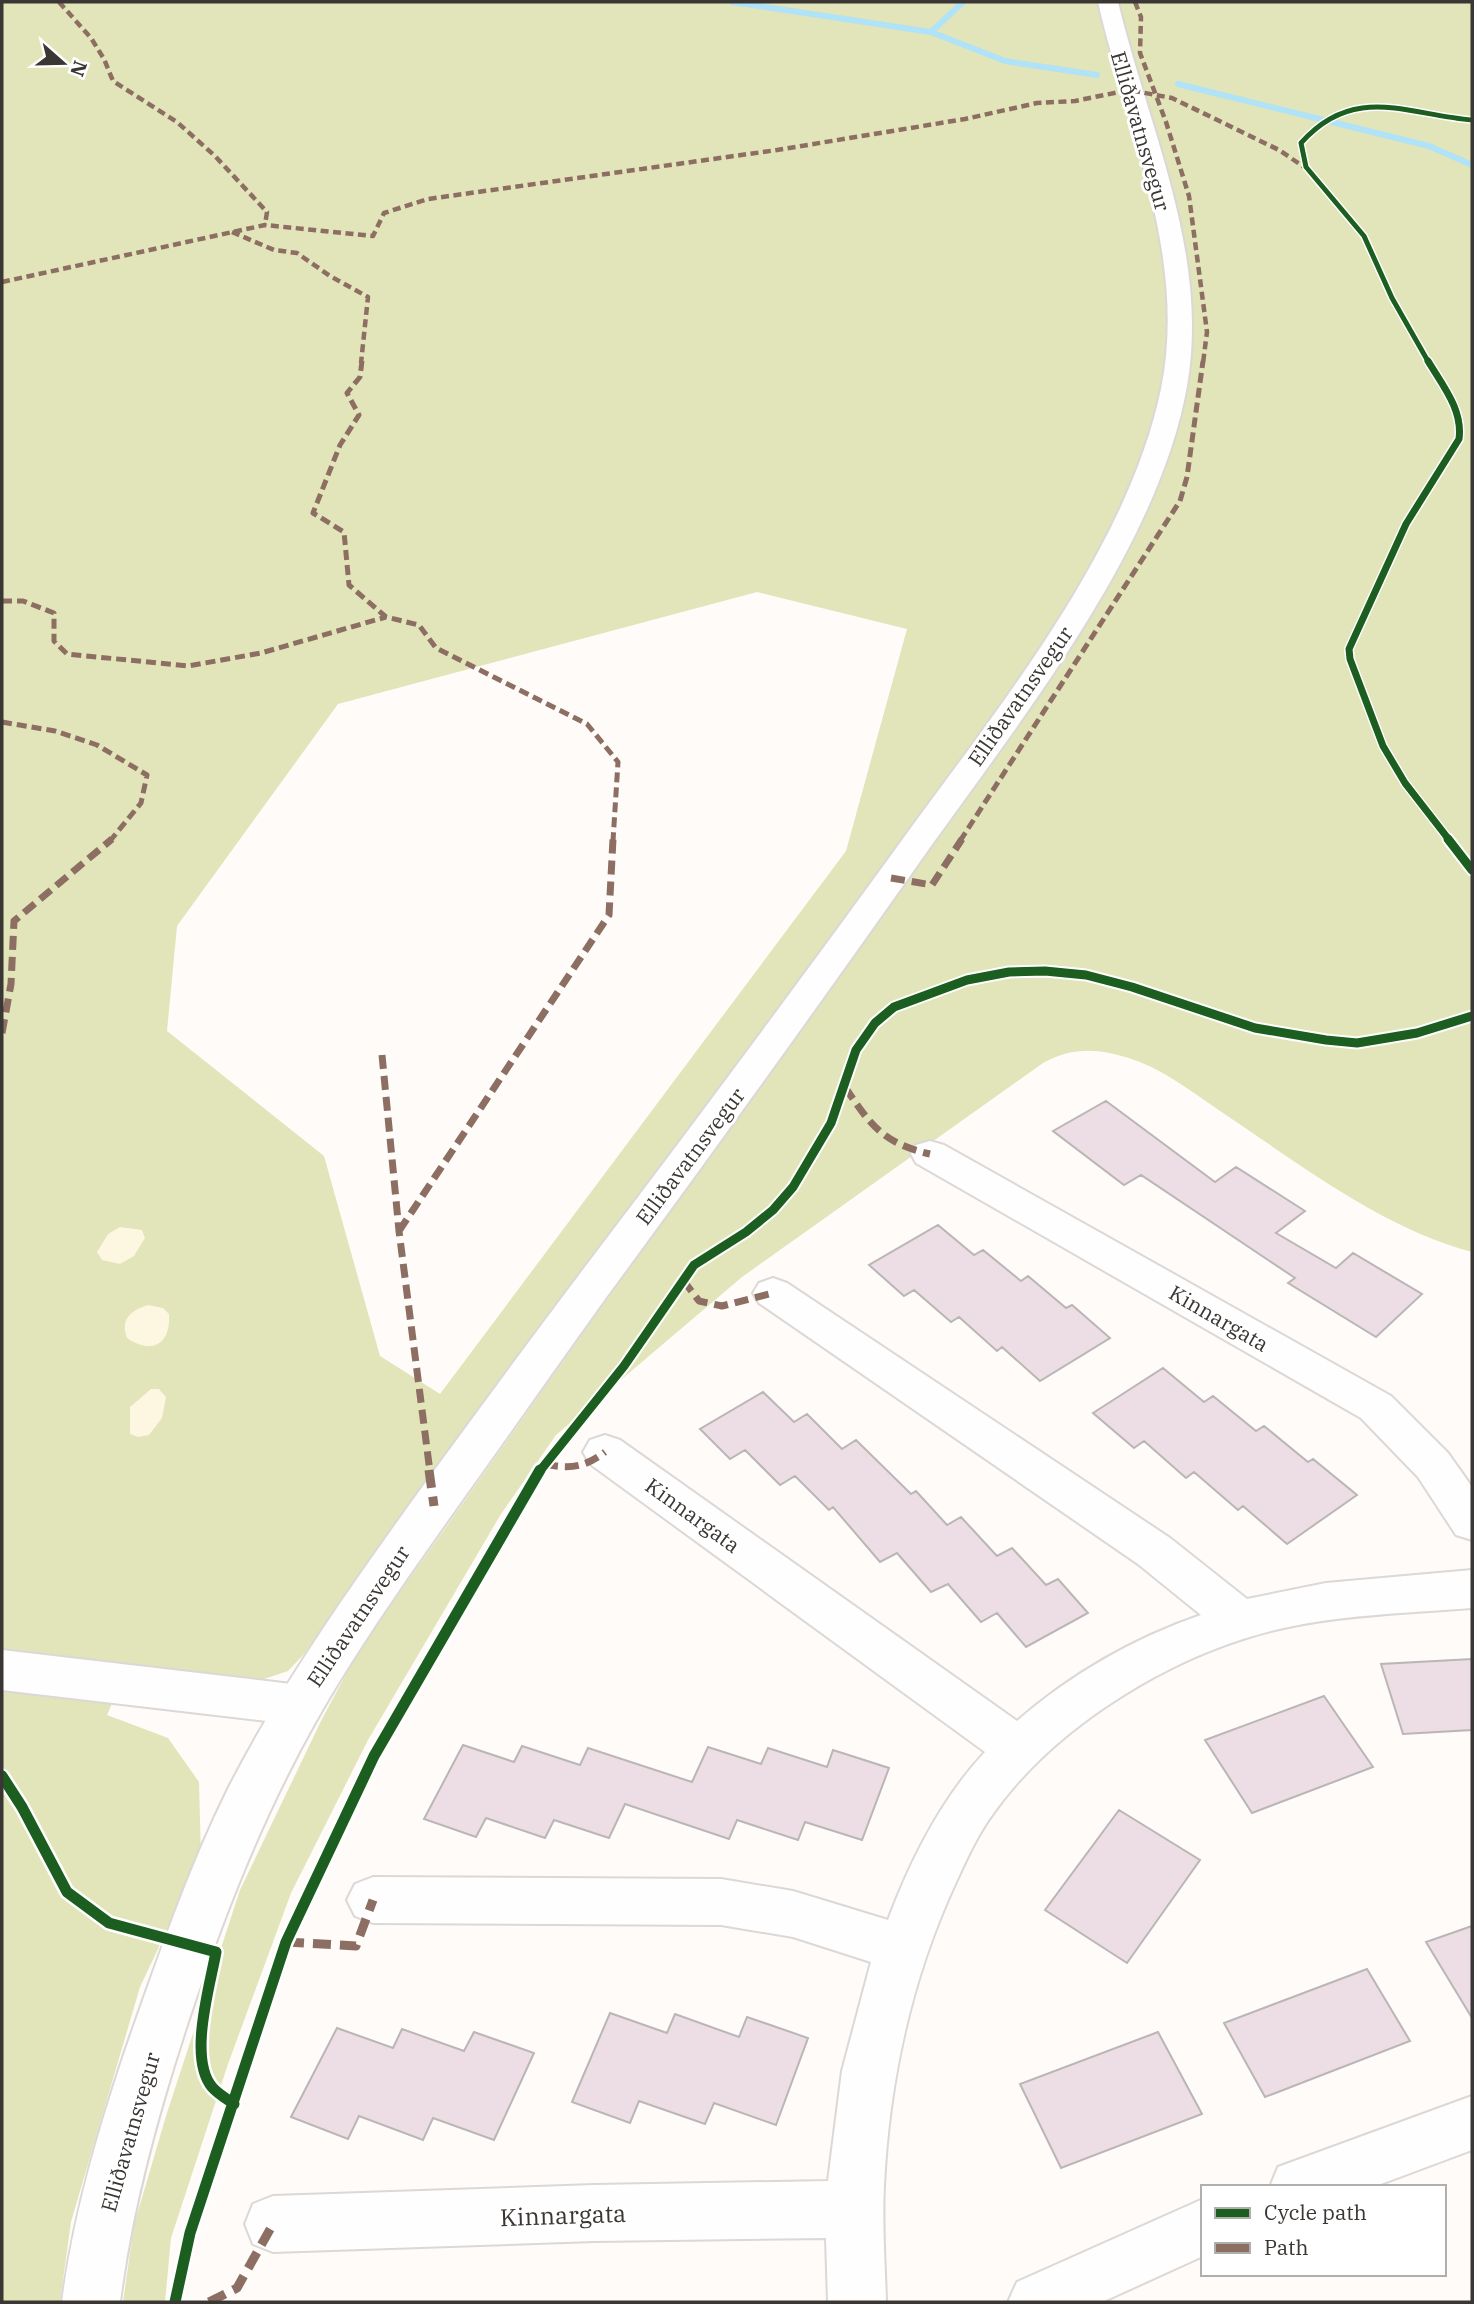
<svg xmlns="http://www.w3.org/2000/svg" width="1474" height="2304" font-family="'IBM Plex Serif',serif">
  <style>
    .green { fill: #e2e4b9; fill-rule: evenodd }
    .sand { fill: #fdf6e0 }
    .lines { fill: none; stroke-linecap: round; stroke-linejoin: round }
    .stream { stroke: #b0e2f8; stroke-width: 6 }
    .building { fill: #eddde4; stroke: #bab6b6; stroke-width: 2 }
    .minor-casing { stroke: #dbd8d6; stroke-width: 4 }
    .secondary-casing { stroke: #dbd8d6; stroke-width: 4 }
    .minor { fill: #fffefe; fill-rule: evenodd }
    .secondary { fill: #fffefe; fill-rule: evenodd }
    .quiet-far3 { stroke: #8d6e63; stroke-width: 4.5; stroke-dasharray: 8 4.5; stroke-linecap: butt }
    .quiet-far2 { stroke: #8d6e63; stroke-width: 5; stroke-dasharray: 10 5; stroke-linecap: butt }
    .quiet-far1 { stroke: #8d6e63; stroke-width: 7; stroke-dasharray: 14 7; stroke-linecap: butt }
    .quiet { stroke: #8d6e63; stroke-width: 9; stroke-dasharray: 18 9; stroke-linecap: butt }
    .cycleway-far3-casing { stroke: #fff; stroke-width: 8 }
    .cycleway-far2-casing { stroke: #fff; stroke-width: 10 }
    .cycleway-far1-casing { stroke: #fff; stroke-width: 13 }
    .cycleway-casing { stroke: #fff; stroke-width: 16 }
    .cycleway-far3 { stroke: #1b5e20; stroke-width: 5 }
    .cycleway-far2 { stroke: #1b5e20; stroke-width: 7 }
    .cycleway-far1 { stroke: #1b5e20; stroke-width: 9 }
    .cycleway { stroke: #1b5e20; stroke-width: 11 }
    .labels { text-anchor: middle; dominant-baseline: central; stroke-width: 6; stroke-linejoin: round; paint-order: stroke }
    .street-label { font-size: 21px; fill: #3a3633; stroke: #fff }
    .near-street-label { font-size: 24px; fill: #3a3633; stroke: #fff }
  </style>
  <rect width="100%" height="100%" fill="#fefbf9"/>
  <path class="green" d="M 2,2 L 1096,2 L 1163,240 L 1172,322 L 1163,391 L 1132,482 L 1102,547 L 1025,671 L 304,1654 L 288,1671 L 261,1680 L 129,1664 L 107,1715 L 168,1738 L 199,1782 L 201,1858 L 140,1987 L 71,2222 L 60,2302 L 2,2302 ZM 757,592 L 907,629 L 846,851 L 440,1394 L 380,1356 L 324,1156 L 167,1031 L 177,926 L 338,704 Z
    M 1113,2 L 1472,2 L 1472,1252 C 1381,1227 1304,1167 1226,1115 C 1199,1097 1170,1074 1140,1062 C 1104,1049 1076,1045 1043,1063 L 742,1277 L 556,1435 L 501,1514 L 368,1740 L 291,1893 L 228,2064 L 171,2238 L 165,2302 L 123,2302 L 134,2225 L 166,2116 L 240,1890 L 322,1719 L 359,1650 L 1071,643 L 1163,463 L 1189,372 L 1192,320 L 1180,240 Z"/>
  <path class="sand" d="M 120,1227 L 142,1230 L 145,1238 L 134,1256 L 120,1264 L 102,1260 L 97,1252 L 108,1234 Z
    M 148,1305 L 163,1308 L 169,1314 C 171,1345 152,1355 127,1338 C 120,1319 130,1311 148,1305 Z
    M 151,1389 L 159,1389 L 166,1397 L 162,1418 L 149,1435 L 138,1437 L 130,1434 L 130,1407 Z"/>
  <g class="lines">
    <path class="stream" d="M 732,2 L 931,32 L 1005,61 L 1097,75
      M 931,32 L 963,2
      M 1178,84 L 1429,146 L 1472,165"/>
  </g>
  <path class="building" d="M 1106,1101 L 1215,1182 L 1236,1167 L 1305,1211 L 1276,1233 L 1336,1268 L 1353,1253 L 1422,1294 L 1376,1337 L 1288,1283 L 1295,1278 L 1141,1175 L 1124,1185 L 1053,1131 Z
    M 938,1225 L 974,1255 L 983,1250 L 1021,1281 L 1028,1276 L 1066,1308 L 1072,1305 L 1110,1338 L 1040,1381 L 1002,1347 L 997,1351 L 959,1317 L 951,1322 L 914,1290 L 904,1296 L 869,1265 Z
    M 1163,1368 L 1204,1402 L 1213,1396 L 1256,1431 L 1264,1426 L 1308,1462 L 1313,1459 L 1357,1495 L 1287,1544 L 1243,1506 L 1238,1510 L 1194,1472 L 1186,1478 L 1144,1441 L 1134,1448 L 1093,1413 Z
    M 763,1392 L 794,1422 L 807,1414 L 842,1449 L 856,1440 L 911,1494 L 916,1491 L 947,1525 L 961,1517 L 997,1556 L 1012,1548 L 1046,1585 L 1058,1579 L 1088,1613 L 1026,1647 L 997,1613 L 981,1622 L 948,1584 L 931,1592 L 897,1553 L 880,1562 L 833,1507 L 829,1510 L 795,1476 L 780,1485 L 745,1450 L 730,1459 L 700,1429 Z
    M 1472,1659 L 1472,1730 L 1403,1734 L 1381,1664 Z
    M 1324,1696 L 1373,1767 L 1252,1813 L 1205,1740 Z
    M 463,1745 L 514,1762 L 522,1746 L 580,1765 L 588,1748 L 692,1782 L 708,1747 L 761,1764 L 768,1748 L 827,1767 L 833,1750 L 889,1768 L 862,1840 L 805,1822 L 798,1840 L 737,1820 L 729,1839 L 625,1804 L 609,1838 L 554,1820 L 545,1838 L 486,1818 L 476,1837 L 424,1819 Z
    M 1119,1810 L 1200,1860 L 1127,1963 L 1045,1910 Z
    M 1472,1926 L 1472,2018 L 1426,1942 Z
    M 1367,1969 L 1410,2041 L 1265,2097 L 1224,2023 Z
    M 610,2013 L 667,2033 L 675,2014 L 739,2037 L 747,2017 L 808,2038 L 776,2125 L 714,2103 L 705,2124 L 639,2101 L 630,2123 L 572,2102 Z
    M 337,2028 L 393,2048 L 402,2029 L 464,2051 L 474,2032 L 534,2053 L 494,2140 L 433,2118 L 423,2140 L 359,2116 L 348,2139 L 291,2117 Z
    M 1158,2032 L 1202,2114 L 1061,2168 L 1020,2084 Z"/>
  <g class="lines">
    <g class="minor-casing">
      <path id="minor" d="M 930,1141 L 944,1145 L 1391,1396 L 1448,1453 L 1472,1487 L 1472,1540 L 1456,1535 L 1418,1477 L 1361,1418 L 916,1163 L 911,1154 L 916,1145 Z
        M 773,1278 L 787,1283 L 1170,1538 L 1247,1599 L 1326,1583 L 1472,1570 L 1472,1608 C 1396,1614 1316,1615 1243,1639 C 1152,1668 1051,1733 995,1811 C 979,1832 968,1856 957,1880 C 912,1976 889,2081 884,2186 C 882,2225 885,2264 886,2302 L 828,2302 L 826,2238 L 594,2241 L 273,2252 L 253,2244 L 245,2224 L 253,2204 L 273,2196 L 594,2185 L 828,2181 L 842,2071 L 871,1962 L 793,1937 L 721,1925 L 373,1923 L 355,1916 L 347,1900 L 355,1884 L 373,1877 L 721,1879 L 793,1891 L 888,1920 C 911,1859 941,1799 985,1752 L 590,1464 L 583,1452 L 590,1440 L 605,1435 L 620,1440 L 1017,1721 C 1070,1675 1134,1638 1201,1615 L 1138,1564 L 759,1303 L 753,1293 L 759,1283 Z
        M 2,1650 L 300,1685 L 317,1691 L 324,1705 L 317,1719 L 300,1725 L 2,1690 Z
        M 1472,2096 L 1472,2150 L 1373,2187 L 1270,2187 L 1278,2167 Z
        M 1203,2199 L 1203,2256 L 1102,2302 L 1008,2302 L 1017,2282 Z"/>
    </g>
    <g class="secondary-casing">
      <path id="secondary" d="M 1098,2 L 1118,2 C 1148,127 1210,254 1187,386 C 1158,551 1015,727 919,863 C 816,1009 711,1155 605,1299 C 554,1370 504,1442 453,1513 C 405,1581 357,1649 316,1721 C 262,1817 223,1918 188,2022 C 158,2113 132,2207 120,2302 L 62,2302 C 74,2211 101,2121 131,2034 C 160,1952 189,1868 228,1789 C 284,1679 356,1579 428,1479 C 480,1408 532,1337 585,1267 C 689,1130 791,993 892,854 C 990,717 1126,556 1161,389 C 1188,258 1127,128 1098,2 Z"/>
    </g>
    <use href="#minor" class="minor"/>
    <use href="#secondary" class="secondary"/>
    <path class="quiet-far3" d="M 59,2 L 91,38 L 104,59 L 113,81 L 177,122 L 215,156 L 267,212 L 265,225
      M 1135,2 L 1141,17 L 1140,53 L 1166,122 L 1189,196 L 1207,332 L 1203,363
      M 232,232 L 274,250 L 297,253 L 330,276 L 368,297 L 361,363
      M 2,282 L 265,225 L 373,236 L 384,213 L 428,199 L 777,150 L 965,119 L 1037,103 L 1075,101 L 1129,90 L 1172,98 L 1279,150 L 1307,169"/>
    <path class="quiet-far2" d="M 362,361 L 360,377 L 347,393 L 359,415 L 340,445 L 313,513 L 344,532 L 349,585 L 386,617 L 419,625 L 436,648 L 587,724 L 618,762 L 613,841
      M 2,601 L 23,601 L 54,613 L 54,641 L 67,654 L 188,666 L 261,653 L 386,617
      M 2,722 L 55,731 L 97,745 L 147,775 L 141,803 L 110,841
      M 960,841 L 1180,501 L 1187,477 L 1203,361"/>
    <path class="quiet-far1" d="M 891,878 L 932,885 L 962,839
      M 2,1033 L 11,984 L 14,921 L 112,839
      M 382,1055 L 399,1231 L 430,1472
      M 845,1087 C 871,1126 883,1143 930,1154
      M 399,1231 L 609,915 L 613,839
      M 683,1280 L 699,1301 L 722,1306 L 773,1293
      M 544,1464 C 569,1469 584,1468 605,1452"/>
    <path class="quiet" d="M 429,1470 L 434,1506
      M 286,1942 L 356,1946 L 373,1900
      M 209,2302 L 237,2288 L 273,2224"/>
    <g class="cycleway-far3-casing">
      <path id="cycleway-far3" d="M 1429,363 L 1392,298 L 1364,236 L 1306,167 L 1301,143 C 1354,83 1408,115 1472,120"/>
    </g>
    <g class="cycleway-far2-casing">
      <path id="cycleway-far2" d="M 1428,361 C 1443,386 1463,410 1459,439 L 1406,524 L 1349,649 L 1350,659 L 1383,746 L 1405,783 L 1450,841"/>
    </g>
    <g class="cycleway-far1-casing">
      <path id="cycleway-far1" d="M 1448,839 L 1472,870
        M 539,1472 L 624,1366 L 694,1265 L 746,1232 L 773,1210 L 793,1187 L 831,1123 L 856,1050 L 875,1023 L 894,1007 L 967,980 L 1009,972 L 1045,971 L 1086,975 L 1132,987 L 1255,1028 L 1326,1040 L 1357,1043 L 1417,1033 L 1472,1016"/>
    </g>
    <g class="cycleway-casing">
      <path id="cycleway" d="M 2,1776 L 22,1807 L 67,1892 L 109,1923 L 216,1952 C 210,1986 188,2058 212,2087 C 218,2094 227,2099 234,2104
        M 175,2302 L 190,2233 L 286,1942 L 374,1756 L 540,1470"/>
    </g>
    <use href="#cycleway-far3" class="cycleway-far3"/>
    <use href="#cycleway-far2" class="cycleway-far2"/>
    <use href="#cycleway-far1" class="cycleway-far1"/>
    <use href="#cycleway" class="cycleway"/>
  </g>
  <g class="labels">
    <g class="street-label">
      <text transform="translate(1141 131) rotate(74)">Elliðavatnsvegur</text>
      <text transform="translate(1020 696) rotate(-55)">Elliðavatnsvegur</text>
      <text transform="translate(690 1156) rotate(-53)">Elliðavatnsvegur</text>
      <text transform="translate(1219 1318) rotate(30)">Kinnargata</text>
      <text transform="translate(693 1515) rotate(36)">Kinnargata</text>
      <text transform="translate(358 1616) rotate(-56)">Elliðavatnsvegur</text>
      <text transform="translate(130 2132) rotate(-74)">Elliðavatnsvegur</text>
    </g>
    <g class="near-street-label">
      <text transform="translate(563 2215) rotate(-2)">Kinnargata</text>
    </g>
  </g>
  <rect width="1474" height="2304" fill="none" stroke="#3a3633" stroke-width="7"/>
  <rect x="1201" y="2185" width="245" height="91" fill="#ffffff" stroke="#b0afad" stroke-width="2"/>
  <rect x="1215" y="2208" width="35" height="10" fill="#1b5e20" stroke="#b0afad" stroke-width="2"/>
  <text x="1264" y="2220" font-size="21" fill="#3a3633">Cycle path</text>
  <rect x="1215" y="2243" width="35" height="10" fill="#8d6e63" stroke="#b0afad" stroke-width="2"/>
  <text x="1264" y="2255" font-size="21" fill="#3a3633">Path</text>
  <g transform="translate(63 63) rotate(110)" stroke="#ffffff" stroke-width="5" paint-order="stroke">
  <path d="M0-5L12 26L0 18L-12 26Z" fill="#3a3633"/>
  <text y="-10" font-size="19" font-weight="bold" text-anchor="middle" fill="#3a3633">N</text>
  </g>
</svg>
